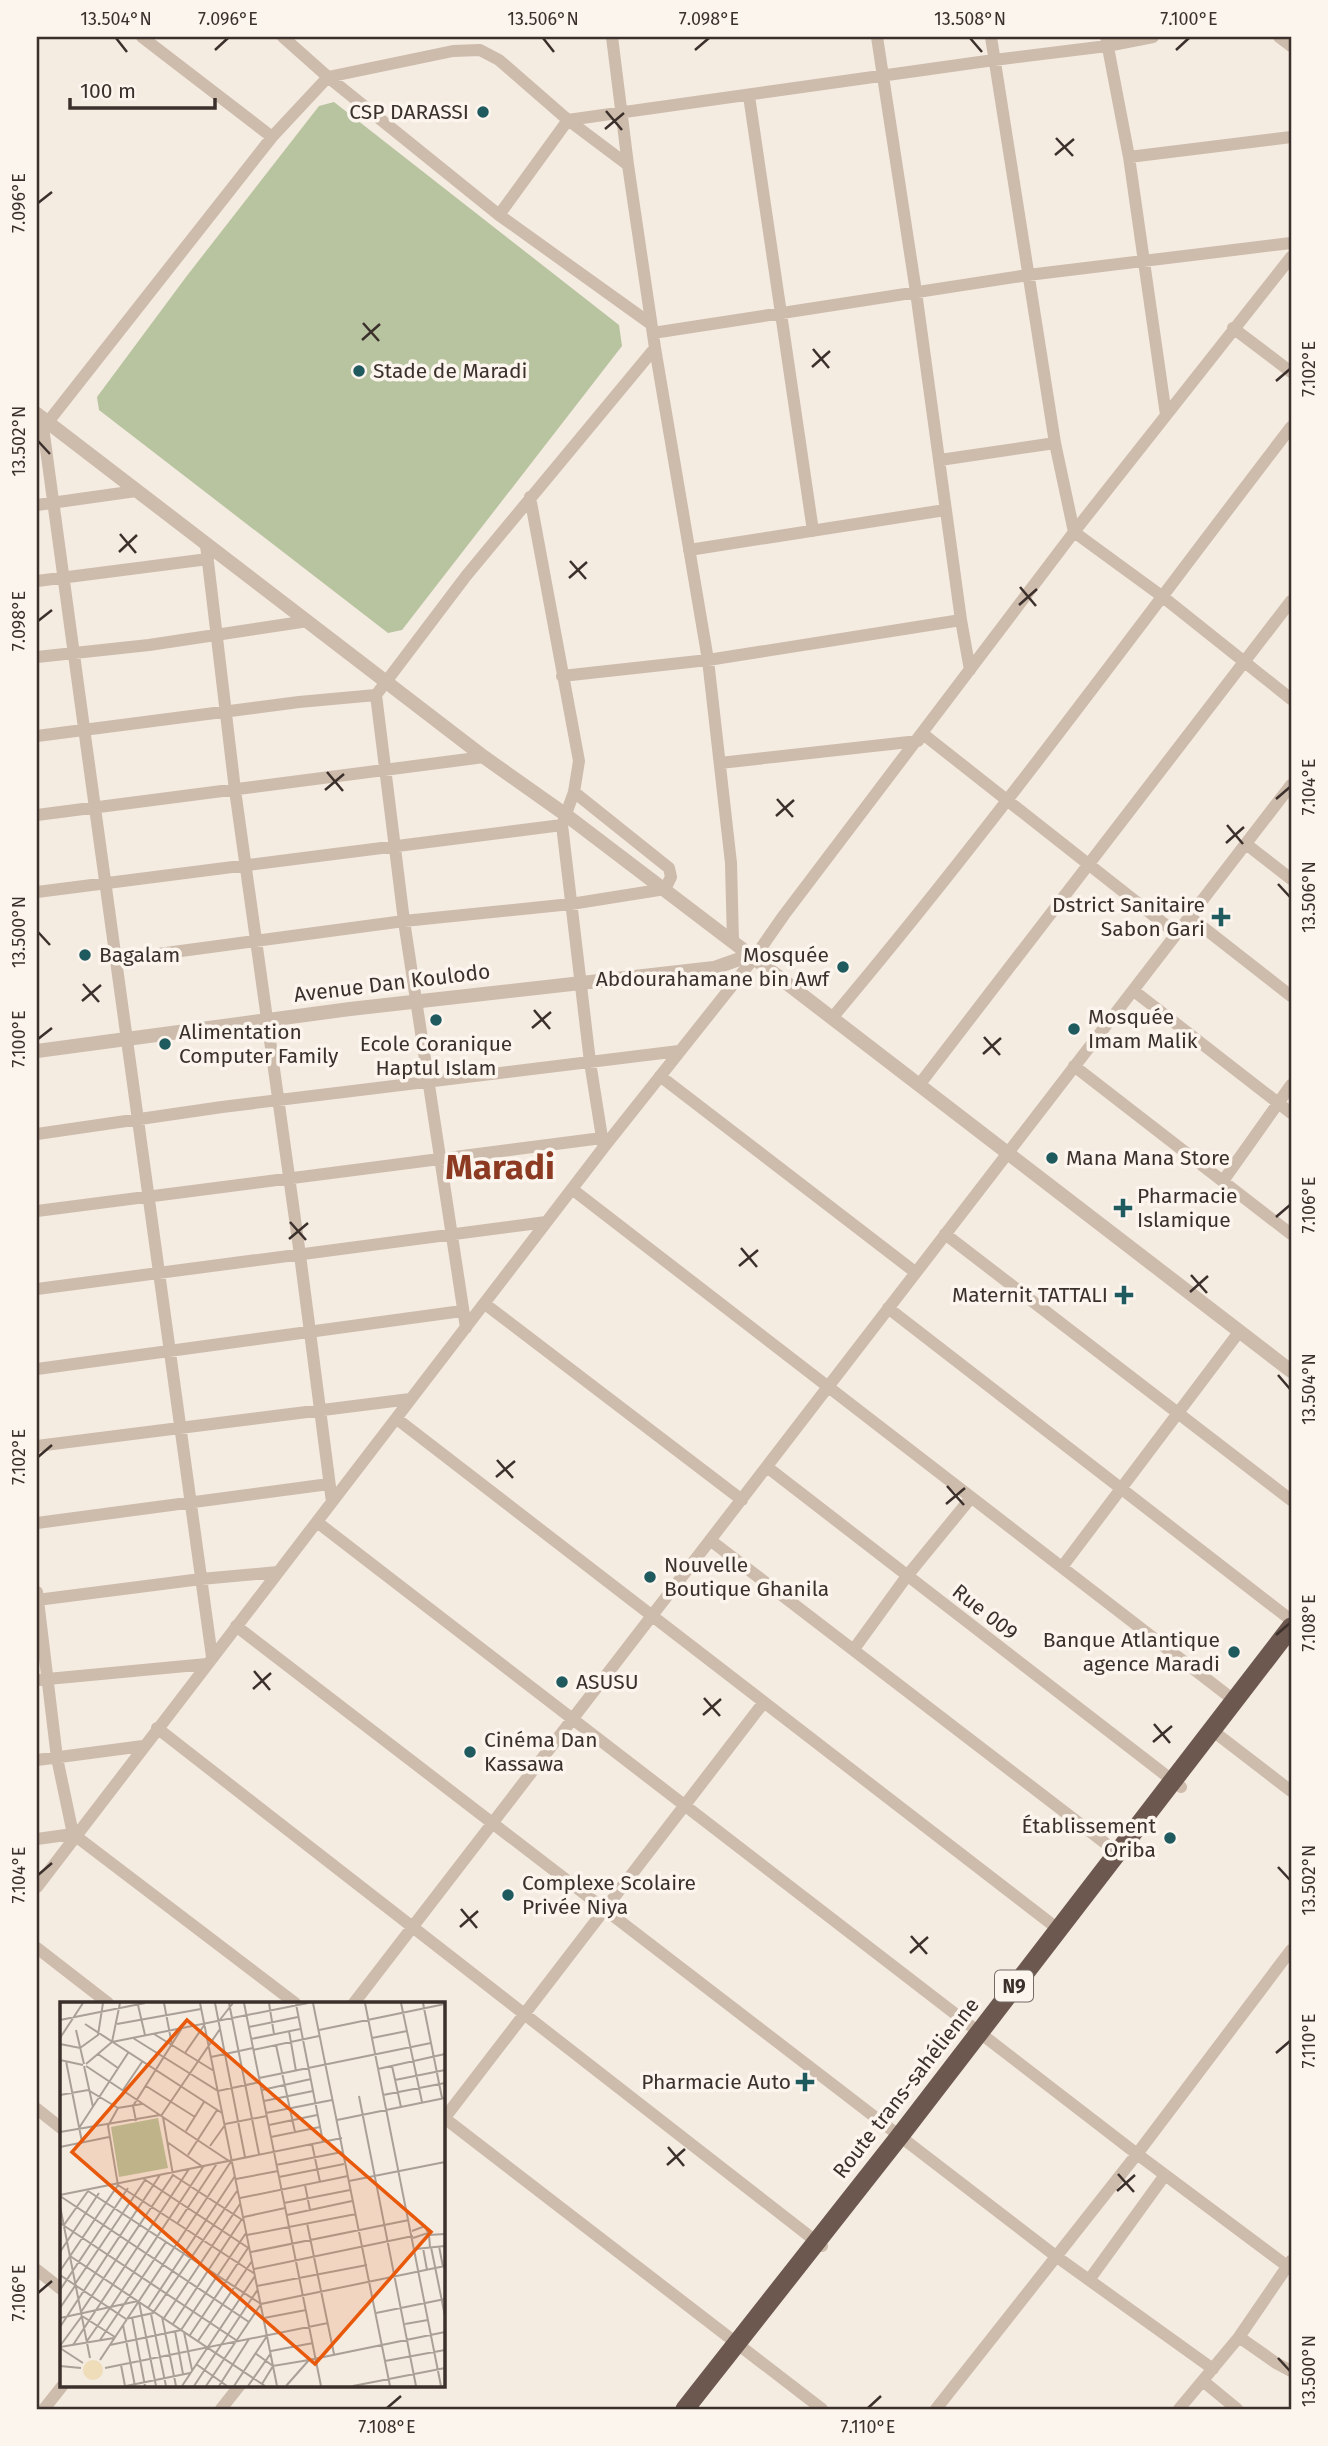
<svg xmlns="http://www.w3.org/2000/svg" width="1328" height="2446" font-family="'Fira Sans',sans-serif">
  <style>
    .green { fill: #b8c4a0 }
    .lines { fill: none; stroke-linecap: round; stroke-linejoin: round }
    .minor { stroke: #cdbbac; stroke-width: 12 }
    .tertiary { stroke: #cdbbac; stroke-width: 14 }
    .trunk { stroke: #6c584f; stroke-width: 19 }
    .ticks { fill: none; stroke: #3b302b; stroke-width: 2.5 }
    .poi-dot { fill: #1f5a5e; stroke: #fbf5ee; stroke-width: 2.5 }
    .labels { text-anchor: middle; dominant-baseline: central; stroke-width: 7; stroke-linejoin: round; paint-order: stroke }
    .shield { fill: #fbf5ee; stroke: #756b66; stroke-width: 2 }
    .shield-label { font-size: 19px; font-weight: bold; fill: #3b302b }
    .poi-label { font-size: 21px; fill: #3b302b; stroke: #fbf5ee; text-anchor: start }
    .street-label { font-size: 21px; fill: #3b302b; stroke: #fbf5ee }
    .town-label { font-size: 35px; font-weight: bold; fill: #8c3b22; stroke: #fbf5ee }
    .inset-road { fill: none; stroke: #aaa098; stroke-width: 2 }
    .view { fill: #e8590c; fill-opacity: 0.15; stroke: #e8590c; stroke-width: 3.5 }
    .inset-edge { fill: none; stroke: #3b302b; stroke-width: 3.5 }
    .neatline { fill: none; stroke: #3b302b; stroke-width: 2.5 }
    .ticks-label { font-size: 18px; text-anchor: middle; fill: #3b302b }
  </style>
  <rect width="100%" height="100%" fill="#f4ebe1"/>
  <path class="green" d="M 334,102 L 619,325 L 622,346 L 402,630 L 388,633 L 99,410 L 97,397 L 186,277 L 319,106 Z"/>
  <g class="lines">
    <path class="minor" d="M 142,37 L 272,137
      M 283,37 L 328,77 L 499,215 L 651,324
      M 612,37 L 628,165 L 655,348 L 708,660 L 731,863 L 733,942
      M 877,37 L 916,292 L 961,620 L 970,670
      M 991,37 L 1055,443 L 1074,532 L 1163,597 L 1291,699
      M 1106,37 L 1129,157 L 1166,415
      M 1279,37 L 1291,46
      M 749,96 L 813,531
      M 1129,157 L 1291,137
      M 499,215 L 568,120 L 994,60 L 1107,46 L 1153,37
      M 1233,328 L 1291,372
      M 653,333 L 1028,275 L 1291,243
      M 41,427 L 48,422 L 272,137 L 328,77 L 453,51 L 480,50 L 499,60 L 568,120 L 628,165
      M 43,427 C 99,837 154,1247 212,1657
      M 940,460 L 1055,443
      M 37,505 L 136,491
      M 206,545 L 235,790 L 300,1255 L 332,1502
      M 689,550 L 945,510
      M 37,581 L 208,559
      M 37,657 L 149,645 L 308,621
      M 562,676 L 708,660 L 961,620
      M 923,734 L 1177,934
      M 37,736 L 299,702 L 376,695
      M 720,763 L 918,741
      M 37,815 L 484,757
      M 562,825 L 590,1062 L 603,1144
      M 1246,844 L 1291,879
      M 37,892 L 562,825 L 574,792 L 579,761 L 530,497
      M 1190,917 L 1291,996
      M 114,960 L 404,921 L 571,904 L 665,889 L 671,877 L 669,868 L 574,792
      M 1134,991 L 1291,1113
      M 832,1018 C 993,827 1139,625 1291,427
      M 1074,1066 L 1291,1234
      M 660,1076 L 915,1272
      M 919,1085 L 1291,601
      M 37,1134 L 222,1107 L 679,1051
      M 1223,1181 L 1291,1085
      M 572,1189 L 1235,1701
      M 37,1211 L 602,1138
      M 945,1234 L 1291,1500
      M 37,1289 L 546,1222
      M 485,1304 L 742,1500
      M 888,1308 L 1291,1620
      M 466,1328 L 404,921 L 376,695 L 466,576 L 655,348
      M 37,1369 L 462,1311
      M 397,1419 L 1058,1929
      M 37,1446 L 410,1399
      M 767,1467 L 1181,1787
      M 317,1522 L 1137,2154 L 1287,2266
      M 37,1523 L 329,1484
      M 710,1540 L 1118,1853
      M 1062,1567 L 1239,1332
      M 37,1592 L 57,1758 L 73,1834
      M 37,1600 L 201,1579 L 278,1572
      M 236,1626 L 1057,2257 L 1213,2369
      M 854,1649 L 907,1576 L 970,1499
      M 37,1680 L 207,1664
      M 157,1728 L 822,2246
      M 1213,1731 L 1291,1791
      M 37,1760 L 143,1746
      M 37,1839 L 73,1834 L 295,2003
      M 37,1887 L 604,1147 L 754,958 L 784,915 L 1074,532 L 1291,257
      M 37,1948 L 108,2003
      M 354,2003 L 1291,785
      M 37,2109 L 61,2128
      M 443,2117 L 822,2409
      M 443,2120 L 764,1702
      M 37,2270 L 61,2289
      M 1089,2280 L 1165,2175
      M 1239,2337 L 1276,2363 L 1291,2371
      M 1203,2381 L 1237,2409
      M 44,2409 L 63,2385
      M 221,2409 L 240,2385
      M 936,2409 L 1137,2154 L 1291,1950
      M 1179,2409 L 1239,2337 L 1291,2261"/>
    <path class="tertiary" d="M 37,414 L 484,757 L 566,815 L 754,958 L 1291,1371
      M 37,1051 L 350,1009 L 714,968 L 751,955"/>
    <path class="trunk" d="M 685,2409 L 899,2137 L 1291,1627"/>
  </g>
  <path class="ticks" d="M 116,38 L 127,52M 543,38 L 554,52M 970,38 L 982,52M 215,50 L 228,38M 695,50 L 709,38M 1176,50 L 1189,38M 606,111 L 622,130M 605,129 L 624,113M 1056,138 L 1073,156M 1055,155 L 1074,139M 38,203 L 52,192M 363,323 L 379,341M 362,340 L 380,324M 813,349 L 829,368M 812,367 L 830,351M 1276,381 L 1290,369M 38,441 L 50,454M 120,534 L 136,553M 119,552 L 137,535M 570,561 L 586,579M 569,578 L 587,562M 1020,587 L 1036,606M 1019,605 L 1037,589M 38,621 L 52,610M 327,772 L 343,791M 325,790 L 344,774M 777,799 L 793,817M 1276,799 L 1290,787M 776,816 L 794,800M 1227,825 L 1243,844M 1226,843 L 1244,827M 1278,884 L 1290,897M 38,932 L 50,945M 83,984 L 99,1002M 82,1001 L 101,985M 534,1010 L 550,1029M 532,1028 L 551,1012M 984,1037 L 1000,1055M 38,1039 L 52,1028M 983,1054 L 1001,1038M 1276,1217 L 1290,1205M 290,1222 L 306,1240M 289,1239 L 308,1223M 741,1248 L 757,1267M 739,1266 L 758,1250M 1191,1275 L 1207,1293M 1190,1292 L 1208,1276M 1278,1375 L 1290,1389M 38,1457 L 52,1445M 497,1460 L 513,1478M 496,1477 L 515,1461M 947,1486 L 964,1505M 946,1504 L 965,1488M 1276,1635 L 1290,1623M 254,1671 L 270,1690M 253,1689 L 271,1673M 704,1698 L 720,1716M 703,1715 L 721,1699M 1154,1724 L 1170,1743M 1153,1742 L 1172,1726M 1278,1867 L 1290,1880M 38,1875 L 52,1863M 461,1909 L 477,1928M 460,1927 L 478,1911M 911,1936 L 927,1954M 910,1953 L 928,1937M 1276,2053 L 1290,2041M 668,2147 L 684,2166M 667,2165 L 685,2149M 1118,2174 L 1134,2192M 1117,2191 L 1135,2175M 38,2293 L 52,2281M 1278,2358 L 1290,2371M 387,2408 L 401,2396M 868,2408 L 881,2396"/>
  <g class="poi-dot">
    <circle cx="483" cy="112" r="7"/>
    <circle cx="359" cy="371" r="7"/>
    <path d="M1217.5 906.5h7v7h7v7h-7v7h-7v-7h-7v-7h7z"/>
    <circle cx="85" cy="955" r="7"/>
    <circle cx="843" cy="967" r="7"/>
    <circle cx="436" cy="1020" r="7"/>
    <circle cx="1074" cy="1029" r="7"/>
    <circle cx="165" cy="1044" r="7"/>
    <circle cx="1052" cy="1158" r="7"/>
    <path d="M1119.5 1197.5h7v7h7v7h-7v7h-7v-7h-7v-7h7z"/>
    <path d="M1120.5 1284.5h7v7h7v7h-7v7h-7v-7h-7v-7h7z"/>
    <circle cx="650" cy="1577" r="7"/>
    <circle cx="1234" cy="1652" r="7"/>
    <circle cx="562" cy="1682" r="7"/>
    <circle cx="470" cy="1752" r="7"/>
    <circle cx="1170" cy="1838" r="7"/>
    <circle cx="508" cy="1895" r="7"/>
    <path d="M801.5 2071.5h7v7h7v7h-7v7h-7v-7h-7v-7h7z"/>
  </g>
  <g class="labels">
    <rect class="shield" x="995" y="1970.5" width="38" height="31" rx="5"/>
    <g class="shield-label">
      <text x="1014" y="1986">N9</text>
    </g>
    <g class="poi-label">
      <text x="469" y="112" text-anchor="end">CSP DARASSI</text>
      <text x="373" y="371">Stade de Maradi</text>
      <text x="1205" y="905" text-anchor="end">Dstrict Sanitaire<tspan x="1205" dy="24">Sabon Gari</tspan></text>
      <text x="99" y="955">Bagalam</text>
      <text x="829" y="955" text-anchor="end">Mosquée<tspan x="829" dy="24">Abdourahamane bin Awf</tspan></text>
      <text x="1088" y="1017">Mosquée<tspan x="1088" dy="24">Imam Malik</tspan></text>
      <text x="179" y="1032">Alimentation<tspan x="179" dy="24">Computer Family</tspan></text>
      <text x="436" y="1044" text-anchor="middle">Ecole Coranique<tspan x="436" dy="24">Haptul Islam</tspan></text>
      <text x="1066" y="1158">Mana Mana Store</text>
      <text x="1137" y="1196">Pharmacie<tspan x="1137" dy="24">Islamique</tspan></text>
      <text x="1108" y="1295" text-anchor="end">Maternit TATTALI</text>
      <text x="664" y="1565">Nouvelle<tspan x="664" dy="24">Boutique Ghanila</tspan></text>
      <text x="1220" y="1640" text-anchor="end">Banque Atlantique<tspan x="1220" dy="24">agence Maradi</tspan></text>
      <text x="576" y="1682">ASUSU</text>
      <text x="484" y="1740">Cinéma Dan<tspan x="484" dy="24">Kassawa</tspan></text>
      <text x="1156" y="1826" text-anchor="end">Établissement<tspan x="1156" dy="24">Oriba</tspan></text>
      <text x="522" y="1883">Complexe Scolaire<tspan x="522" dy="24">Privée Niya</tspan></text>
      <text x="791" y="2082" text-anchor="end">Pharmacie Auto</text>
    </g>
    <g class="street-label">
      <text transform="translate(392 983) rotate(-7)">Avenue Dan Koulodo</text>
      <text transform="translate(985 1612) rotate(38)">Rue 009</text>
      <text transform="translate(906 2088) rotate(-52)">Route trans-sahélienne</text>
    </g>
    <g class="town-label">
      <text x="500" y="1167">Maradi</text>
    </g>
  </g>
  <g transform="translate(60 2002)">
    <rect width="385" height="385" fill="#f4ebe1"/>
    <path d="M 98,116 L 108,166 L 59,175 L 51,125 Z" fill="#b8c4a0"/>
    <path d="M23 368a10 10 0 1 1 20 0a10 10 0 1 1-20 0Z" fill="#efdcb8"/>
    <path class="inset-road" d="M 104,1 L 112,43M 140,1 L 217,384M 155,1 L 185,155M 169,1 L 199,152M 184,1 L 261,384M 209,1 L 214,32M 253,1 L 330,384M 305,1 L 381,384M 341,1 L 362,100M 363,1 L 382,96M 236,2 L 263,140M 78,3 L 85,33M 0,18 L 85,1M 159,19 L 173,1M 25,22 L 162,111M 57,22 L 141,7M 189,25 L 238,15M 16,28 L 24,62M 259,28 L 385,2M 229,29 L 236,69M 94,32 L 154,69M 0,36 L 23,1M 73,36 L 158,89 L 200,80M 312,36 L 347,29M 191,37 L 240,27M 52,40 L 248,1M 0,42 L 20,46 L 38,33 L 43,1M 216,43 L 235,130M 193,48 L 259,34M 125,51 L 145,22M 38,52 L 58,66M 151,55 L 193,46M 0,58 L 23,63M 6,59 L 22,140M 26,62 L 52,40 L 60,1M 24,64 L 33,105M 26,64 L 169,159M 332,64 L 341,105M 318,67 L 385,52M 199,76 L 371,41M 335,78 L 385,68M 86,84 L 135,115M 63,88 L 82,60M 202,88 L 251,77M 0,93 L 28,88 L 58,106M 323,93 L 385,81M 299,94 L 356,384M 204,99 L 253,89M 206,111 L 272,98M 101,114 L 160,27M 103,115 L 113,173 L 184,219M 277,118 L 385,96M 76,119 L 73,104 L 122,26M 165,122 L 207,114M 209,123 L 257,113M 19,126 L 68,51M 126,129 L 144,100M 0,130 L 100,113M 211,135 L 260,125M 252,142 L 260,180M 150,144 L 165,123M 0,145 L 49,135M 128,153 L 157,108M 216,163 L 282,150M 219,175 L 284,162M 84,177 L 190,247M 176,177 L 218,169M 289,179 L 385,160M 58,183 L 195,272M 245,183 L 250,208M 28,189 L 201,302M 0,193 L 282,136M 0,194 L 189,320M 180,196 L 288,174M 224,201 L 290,188M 0,204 L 30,356M 227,213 L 292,199M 184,215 L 225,206M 0,221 L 176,338M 247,221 L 274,352M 117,222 L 158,160M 4,223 L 28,189M 352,229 L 365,224 L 368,231 L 353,236M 187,233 L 296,212M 379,244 L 383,265M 370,245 L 369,233 L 385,232M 371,245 L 385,314M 363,246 L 367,268M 355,247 L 385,244M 0,250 L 39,191M 191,250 L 349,218M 10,254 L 205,384M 194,267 L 353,234M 0,269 L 58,183 L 48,124 L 58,106 L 82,102M 0,273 L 66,317 L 93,311 L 177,189M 15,282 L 85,178M 197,284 L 307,263M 0,288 L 68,186M 79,300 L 96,384M 51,305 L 143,165 L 107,140M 0,306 L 15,284M 88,306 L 175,174M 21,310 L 113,173M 316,311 L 385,297M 91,312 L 106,384M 72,315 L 85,384M 102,315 L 116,384M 0,316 L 78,299M 104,316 L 180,202M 204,316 L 246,308M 113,322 L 182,217M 345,322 L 368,318M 63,323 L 75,384M 0,325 L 100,173M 115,329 L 123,372M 124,330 L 132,368M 130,333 L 188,246M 40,338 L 106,240M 27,339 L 50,306M 138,339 L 192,259M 13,343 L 129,167M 50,343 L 121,328 L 186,231M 0,344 L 22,314 L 55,335M 0,345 L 54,336M 0,346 L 23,361M 211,349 L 253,341M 195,351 L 213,364 L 249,358M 40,358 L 172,158M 325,359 L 385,348M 136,362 L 167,384M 61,363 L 65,384M 0,364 L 21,366M 45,366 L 268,321M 202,382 L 213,364M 66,384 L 130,371M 122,384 L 195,274M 134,384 L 198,287M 146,384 L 201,302 L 385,264M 159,384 L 189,337M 174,384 L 207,334M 188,384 L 211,351M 226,384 L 249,358 L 385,330M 293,384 L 385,366"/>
    <path class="view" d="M 127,18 L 371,230 L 255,362 L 12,150 Z"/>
    <rect width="385" height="385" class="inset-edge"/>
  </g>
  <rect width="1328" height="2446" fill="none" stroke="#fbf5ee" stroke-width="77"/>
  <path d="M70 98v10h145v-10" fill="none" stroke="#3b302b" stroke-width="3.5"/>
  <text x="80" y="98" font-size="21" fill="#3b302b" stroke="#fbf5ee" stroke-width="5" paint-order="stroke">100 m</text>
  <rect x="38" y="38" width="1252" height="2370" class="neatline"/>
  <g class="ticks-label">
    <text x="116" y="25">13.504°N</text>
    <text x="228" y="25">7.096°E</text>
    <text x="543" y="25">13.506°N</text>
    <text x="709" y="25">7.098°E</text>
    <text x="970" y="25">13.508°N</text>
    <text x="1189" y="25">7.100°E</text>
    <text transform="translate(19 203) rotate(-90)" y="6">7.096°E</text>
    <text transform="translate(1309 369) rotate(-90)" y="6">7.102°E</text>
    <text transform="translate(19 441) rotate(-90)" y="6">13.502°N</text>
    <text transform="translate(19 621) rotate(-90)" y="6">7.098°E</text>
    <text transform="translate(1309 787) rotate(-90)" y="6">7.104°E</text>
    <text transform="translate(1309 897) rotate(-90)" y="6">13.506°N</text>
    <text transform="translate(19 932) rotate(-90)" y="6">13.500°N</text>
    <text transform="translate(19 1039) rotate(-90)" y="6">7.100°E</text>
    <text transform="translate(1309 1205) rotate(-90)" y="6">7.106°E</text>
    <text transform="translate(1309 1389) rotate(-90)" y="6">13.504°N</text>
    <text transform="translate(19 1457) rotate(-90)" y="6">7.102°E</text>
    <text transform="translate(1309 1623) rotate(-90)" y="6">7.108°E</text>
    <text transform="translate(19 1875) rotate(-90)" y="6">7.104°E</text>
    <text transform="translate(1309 1880) rotate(-90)" y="6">13.502°N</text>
    <text transform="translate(1309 2041) rotate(-90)" y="6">7.110°E</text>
    <text transform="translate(19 2293) rotate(-90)" y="6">7.106°E</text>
    <text transform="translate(1309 2371) rotate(-90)" y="6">13.500°N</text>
    <text x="387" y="2433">7.108°E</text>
    <text x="868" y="2433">7.110°E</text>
  </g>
</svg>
